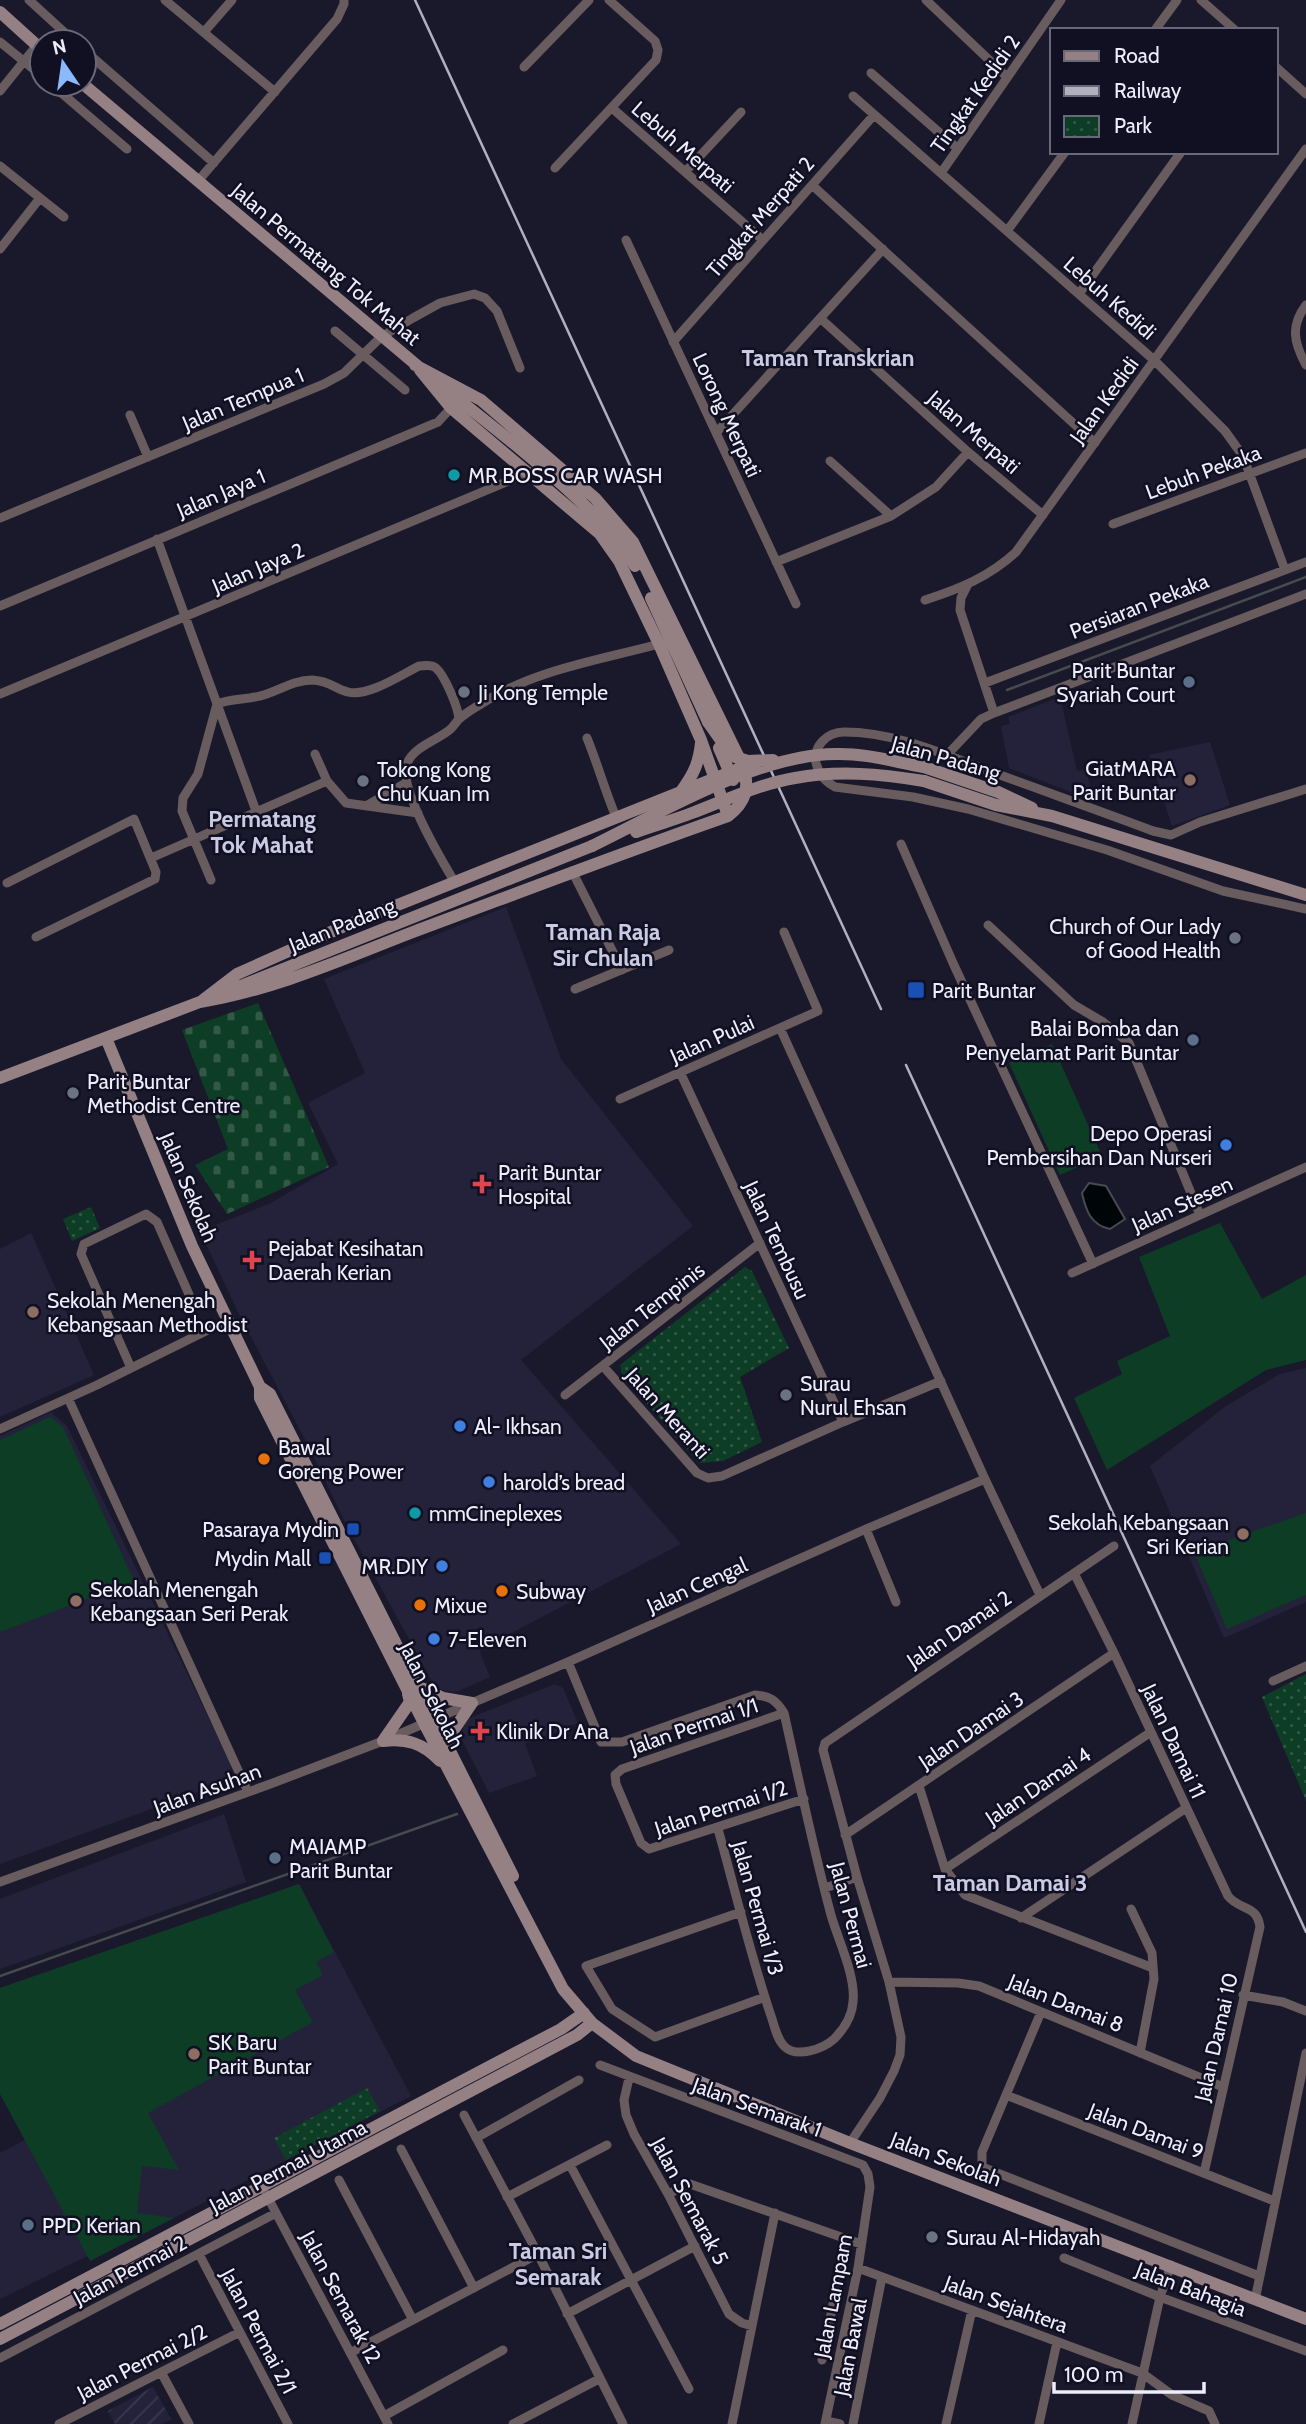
<svg xmlns="http://www.w3.org/2000/svg" width="1306" height="2424" font-family="Cabin,sans-serif">
  <style>
    .built { fill: #24223b }
    .industrial { fill: url(#industrial-furrows) }
    .grass { fill: #0d3d25 }
    .cemetery { fill: url(#cemetery-stones) }
    .park { fill: url(#park-dots) }
    .water { fill: #000507; stroke: #474b50; stroke-width: 2 }
    .lines { fill: none; stroke-linecap: round; stroke-linejoin: round }
    .stream { stroke: #474b50; stroke-width: 2.5 }
    .street { stroke: #695c5e; stroke-width: 9 }
    .secondary { stroke: #958184; stroke-width: 12 }
    .rail { stroke: #b0b0bf; stroke-width: 2.5 }
    .secondary-bridge { stroke: #958184; stroke-width: 12 }
    .culture-dot { fill: #0f9aa8; stroke: #111022; stroke-width: 2.5 }
    .service-dot { fill: #5c6f8a; stroke: #111022; stroke-width: 2.5 }
    .worship-dot { fill: #6b7280; stroke: #111022; stroke-width: 2.5 }
    .education-dot { fill: #8d6e63; stroke: #111022; stroke-width: 2.5 }
    .transit-dot { fill: #1a4fb4; stroke: #111022; stroke-width: 2.5 }
    .shop-dot { fill: #3f7fe0; stroke: #111022; stroke-width: 2.5 }
    .health-dot { fill: #e0444e; stroke: #111022; stroke-width: 2.5 }
    .food-dot { fill: #e8710a; stroke: #111022; stroke-width: 2.5 }
    .labels { text-anchor: middle; dominant-baseline: central; stroke-width: 5; stroke-linejoin: round; paint-order: stroke }
    .street-label { font-size: 21px; fill: #ededfb; stroke: #111022 }
    .poi-label { font-size: 21px; fill: #ededfb; stroke: #111022; text-anchor: start }
    .neighbourhood-label { font-size: 23px; font-weight: bold; fill: #cacae4; stroke: #111022 }
  </style>
  <defs>
    <pattern id="industrial-furrows" width="10" height="10" patternUnits="userSpaceOnUse" patternTransform="scale(1.75)"><rect width="10" height="10" fill="#24223b"/><path d="M-1 1l2-2M0 10L10 0M9 11l2-2" fill="none" stroke="#39384e"/></pattern>
    <pattern id="cemetery-stones" width="16" height="16" patternUnits="userSpaceOnUse" patternTransform="scale(1.75)"><rect width="16" height="16" fill="#0d3d25"/><path d="M2 7V4a2 2 0 0 1 4 0v3zM10 15v-3a2 2 0 0 1 4 0v3z" fill="#315946"/></pattern>
    <pattern id="park-dots" width="8" height="8" patternUnits="userSpaceOnUse" patternTransform="scale(1.75)"><rect width="8" height="8" fill="#0d3d25"/><path d="M2 2h.1M6 6h.1" fill="none" stroke="#315946" stroke-width="1.8" stroke-linecap="round"/></pattern>
  </defs>
  <rect width="100%" height="100%" fill="#1a192c"/>
  <path class="built" d="M 1060,697 L 1077,771 L 1086,769 L 1094,801 L 1009,768 L 1001,726 L 1010,724 L 1008,717 Z
    M 1210,742 L 1230,805 L 1172,826 L 1149,755 Z
    M 506,907 L 561,1059 L 693,1226 L 521,1360 L 681,1544 L 479,1650 L 490,1677 L 456,1692 L 442,1690 L 433,1683 L 345,1522 L 309,1447 L 238,1312 L 200,1231 L 269,1204 L 338,1164 L 308,1103 L 365,1073 L 324,979 Z
    M 31,1233 L 94,1375 L 0,1417 L 0,1249 Z
    M 1306,1368 L 1306,1602 L 1224,1638 L 1150,1466 L 1226,1406 L 1280,1374 Z
    M 51,1412 L 67,1426 L 232,1766 L 225,1782 L 0,1864 L 0,1436 Z
    M 555,1684 L 563,1688 L 578,1723 L 525,1744 L 537,1776 L 489,1793 L 460,1736 L 467,1719 Z
    M 224,1814 L 246,1882 L 0,1969 L 0,1899 Z
    M 299,1884 L 411,2096 L 90,2261 L 87,2256 L 0,2299 L 0,2153 L 25,2140 L 0,2094 L 0,1988 Z"/>
  <path class="industrial" d="M 153,2387 L 171,2419 L 162,2424 L 115,2424 L 108,2411 Z"/>
  <path class="grass" d="M 1052,1044 L 1102,1156 L 1060,1175 L 1009,1063 Z
    M 1220,1223 L 1262,1299 L 1306,1275 L 1306,1360 L 1266,1370 L 1107,1470 L 1074,1398 L 1122,1374 L 1117,1361 L 1170,1336 L 1139,1257 Z
    M 50,1417 L 63,1427 L 134,1581 L 0,1632 L 0,1440 Z
    M 1306,1513 L 1306,1595 L 1227,1629 L 1194,1552 Z
    M 299,1884 L 334,1952 L 316,1962 L 323,1975 L 295,1990 L 313,2022 L 148,2113 L 179,2170 L 142,2166 L 137,2213 L 174,2218 L 90,2261 L 0,2094 L 0,1988 Z"/>
  <path class="cemetery" d="M 258,1003 L 329,1167 L 227,1214 L 195,1165 L 228,1149 L 182,1030 Z"/>
  <path class="park" d="M 91,1207 L 100,1228 L 72,1241 L 63,1219 Z
    M 745,1267 L 752,1271 L 789,1348 L 740,1377 L 762,1442 L 723,1461 L 699,1463 L 622,1375 L 620,1365 Z
    M 1306,1674 L 1306,1801 L 1262,1697 Z
    M 367,2088 L 380,2111 L 286,2160 L 274,2138 Z"/>
  <path class="water" d="M 1089,1183 L 1106,1186 L 1125,1219 L 1110,1229 C 1091,1225 1086,1211 1082,1193 Z"/>
  <g class="lines">
    <path class="stream" d="M 1007,690 L 1306,577
      M 0,1976 L 457,1814"/>
    <path class="street" d="M 29,0 L 75,42
      M 165,0 L 275,92
      M 926,0 L 1007,77
      M 1201,0 L 1235,30
      M 1155,30 L 1177,0
      M 204,32 L 232,0
      M 0,42 L 42,76
      M 84,50 L 214,163
      M 524,67 L 589,0
      M 1276,67 L 1306,94
      M 871,73 L 957,148
      M 51,84 L 127,149
      M 0,91 L 37,45
      M 853,96 L 1154,360 L 1225,431 L 1243,456 L 1285,570
      M 612,108 L 763,240
      M 0,166 L 64,217
      M 555,168 L 656,60 L 658,50 L 655,41 L 609,0
      M 685,172 L 741,112
      M 941,173 L 1061,0
      M 198,181 L 337,19 L 344,4 L 344,0
      M 812,185 L 1095,443
      M 1007,231 L 1065,152
      M 626,240 L 796,604
      M 0,249 L 40,198
      M 1079,294 L 1181,152
      M 1306,305 C 1290,326 1294,343 1306,365
      M 820,318 L 968,452 L 1043,515
      M 335,331 L 405,390
      M 673,342 L 874,115
      M 130,415 L 148,457
      M 716,433 L 883,249
      M 830,461 L 891,516
      M 0,518 L 324,384 L 344,373 L 381,337 L 413,318 L 440,303 L 474,294 L 485,298 L 497,311 L 520,368
      M 1113,524 L 1306,453
      M 157,539 L 256,811
      M 776,562 L 891,516 L 936,487 L 968,452
      M 967,586 L 961,598 L 960,610 L 994,713
      M 925,600 C 959,589 989,577 1016,552 L 1306,149
      M 0,606 L 438,422 L 451,408
      M 985,683 L 1306,562
      M 0,694 L 530,472
      M 587,738 C 598,765 605,791 616,817
      M 315,754 L 327,781 L 346,803 L 418,813
      M 947,755 L 981,719 L 994,713 L 1306,594
      M 1306,789 L 1200,822 L 1171,835 L 1153,831 C 1100,811 1046,792 992,772 C 945,755 896,732 844,732 C 827,732 813,746 816,763 C 819,775 825,781 835,787 L 913,797 L 968,809 L 1107,850 L 1223,891 L 1306,909
      M 366,806 L 406,783
      M 901,844 L 953,963 L 1093,1264
      M 151,858 L 327,781
      M 572,871 L 622,970
      M 211,880 L 182,811 L 183,798 L 198,774 L 217,704 C 231,698 245,700 260,696 C 277,692 293,680 312,680 C 331,681 334,689 348,692 C 368,697 401,675 419,666 C 424,666 431,664 436,668 C 445,676 458,707 459,719
      M 454,881 C 441,859 398,788 407,764 C 412,748 437,740 448,731 C 453,728 455,723 459,719 C 466,713 474,708 481,704 C 533,670 600,660 659,644
      M 7,883 L 134,819 L 156,872 L 155,879 L 36,937
      M 988,925 L 1074,1005 L 1103,1022 L 1129,1043 L 1200,1215
      M 575,989 L 669,950
      M 780,1028 L 985,1479 L 1040,1595
      M 680,1072 L 843,1422
      M 620,1099 L 818,1011 L 784,932
      M 1072,1273 L 1306,1167
      M 603,1366 L 697,1473 L 708,1478 L 722,1476 L 843,1422 L 941,1381
      M 131,1368 L 81,1254 L 84,1244 L 146,1214 L 157,1222 L 191,1299
      M 565,1395 L 760,1243
      M 68,1398 L 248,1792
      M 0,1429 L 97,1385 L 228,1320
      M 866,1529 L 896,1602
      M 1074,1573 L 1114,1653 L 1228,1896 C 1240,1911 1257,1904 1260,1927 L 1204,2173
      M 568,1662 L 601,1742 L 622,1742 L 755,1695 C 770,1696 776,1700 784,1713 C 799,1780 813,1848 831,1915 C 838,1940 856,1976 853,2002 C 852,2017 844,2029 834,2039 C 823,2049 797,2058 785,2047 C 776,2039 774,2023 770,2013 C 750,1953 735,1890 718,1829
      M 1273,1681 L 1306,1666
      M 784,1713 L 622,1769 L 615,1775 L 616,1784 L 641,1843 L 649,1849 L 804,1799
      M 919,1786 L 945,1869 L 965,1895 L 1153,1968
      M 845,1835 L 1114,1653
      M 945,1869 L 1151,1732
      M 0,1882 L 273,1783 L 383,1741 L 568,1662 L 866,1529 L 985,1479
      M 825,1888 L 857,1877
      M 1131,1909 L 1152,1953 L 1154,1979 L 1140,2053
      M 741,1912 L 586,1966 L 612,2009 L 655,2037 L 765,1997
      M 1021,1918 L 1186,1808
      M 889,1982 L 958,1983 L 979,1986 L 1223,2087
      M 1243,1995 L 1283,2002 L 1306,2011
      M 1041,2012 L 982,2152 L 982,2167 L 1259,2276
      M 600,2065 L 863,2165 L 868,2174 L 870,2187 L 858,2268 L 825,2424
      M 629,2078 L 624,2100 L 626,2115 L 634,2134 L 668,2194 L 729,2314 L 742,2323 L 752,2326
      M 1006,2095 L 1274,2201
      M 464,2115 L 538,2254 L 623,2424
      M 476,2138 L 579,2080
      M 850,2143 L 880,2098 L 894,2071 L 900,2055 L 901,2037 L 889,1982 L 857,1877 L 823,1750 L 825,1743 L 1114,1546
      M 401,2149 L 474,2288
      M 570,2165 L 689,2389
      M 339,2180 L 413,2320
      M 266,2194 L 388,2424
      M 668,2194 L 690,2184 L 861,2244
      M 507,2197 L 607,2145
      M 199,2254 L 288,2424
      M 1064,2258 L 1160,2297 L 1306,2351
      M 858,2268 L 1142,2373 L 1172,2395 L 1209,2411 L 1215,2424
      M 1255,2300 L 1306,2053
      M 567,2314 L 695,2246
      M 350,2353 L 538,2254
      M 0,2358 L 276,2213
      M 822,2360 L 846,2238
      M 161,2372 L 189,2424
      M 384,2416 L 503,2350
      M 826,2421 L 840,2424
      M 59,2424 L 240,2332
      M 513,2424 L 599,2379
      M 732,2424 L 775,2213
      M 853,2424 L 882,2277
      M 946,2424 L 972,2310
      M 1039,2424 L 1057,2342
      M 1132,2424 L 1160,2297 L 1171,2265"/>
    <path class="secondary" d="M 0,12 L 42,50
      M 83,84 L 420,368
      M 420,370 L 451,408 L 600,534 L 619,561 L 659,644 L 701,740 L 726,810
      M 439,384 C 487,422 535,459 580,501 C 601,521 622,540 635,566
      M 651,598 L 708,722
      M 924,767 L 998,792 L 1032,808
      M 924,781 L 996,805 L 1052,816 L 1306,895
      M 682,790 C 694,774 699,762 701,743
      M 228,991 L 592,846
      M 203,1000 L 237,974 L 340,928 L 738,769
      M 200,1002 C 274,990 343,959 413,932 C 518,893 622,853 728,816 C 746,802 750,788 743,766 L 633,542 L 595,498 L 481,400 L 415,365
      M 106,1038 L 192,1246 L 260,1387 L 260,1398 L 424,1723 L 563,1989 L 592,2023 L 636,2056 L 850,2143 L 1306,2319
      M 0,1078 L 205,1000
      M 260,1387 L 270,1394 L 513,1876
      M 417,1686 L 443,1698 L 472,1703
      M 383,1741 C 406,1738 423,1743 440,1761
      M 383,1741 L 410,1702 L 408,1694
      M 447,1747 L 453,1731 L 472,1703
      M 0,2324 L 561,2029 L 584,2013
      M 0,2339 L 577,2035 L 592,2023"/>
    <path class="rail" d="M 415,0 L 881,1009
      M 906,1065 L 1306,1932"/>
    <path class="secondary-bridge" d="M 708,722 L 732,756 L 748,761 L 773,760
      M 719,748 L 733,780
      M 636,832 C 655,825 674,820 692,813 C 726,800 759,784 795,778 C 839,770 880,774 924,781
      M 592,846 C 662,812 757,755 835,754 C 865,753 895,762 924,767"/>
  </g>
  <g class="culture-dot">
    <circle cx="454" cy="475" r="7"/>
    <circle cx="415" cy="1513" r="7"/>
  </g>
  <g class="service-dot">
    <circle cx="1189" cy="682" r="7"/>
    <circle cx="1193" cy="1040" r="7"/>
    <circle cx="275" cy="1858" r="7"/>
    <circle cx="28" cy="2225" r="7"/>
  </g>
  <g class="worship-dot">
    <circle cx="464" cy="692" r="7"/>
    <circle cx="363" cy="781" r="7"/>
    <circle cx="1235" cy="938" r="7"/>
    <circle cx="73" cy="1093" r="7"/>
    <circle cx="786" cy="1395" r="7"/>
    <circle cx="932" cy="2237" r="7"/>
  </g>
  <g class="education-dot">
    <circle cx="1190" cy="780" r="7"/>
    <circle cx="33" cy="1312" r="7"/>
    <circle cx="1243" cy="1534" r="7"/>
    <circle cx="76" cy="1601" r="7"/>
    <circle cx="194" cy="2054" r="7"/>
  </g>
  <g class="transit-dot">
    <rect x="907" y="981" width="18" height="18" rx="3.5"/>
    <rect x="346" y="1522" width="14" height="14" rx="3.5"/>
    <rect x="318" y="1551" width="14" height="14" rx="3.5"/>
  </g>
  <g class="shop-dot">
    <circle cx="1226" cy="1145" r="7"/>
    <circle cx="460" cy="1426" r="7"/>
    <circle cx="489" cy="1482" r="7"/>
    <circle cx="442" cy="1566" r="7"/>
    <circle cx="434" cy="1639" r="7"/>
  </g>
  <g class="health-dot">
    <path d="M478.5 1173.5h7v7h7v7h-7v7h-7v-7h-7v-7h7z"/>
    <path d="M248.5 1249.5h7v7h7v7h-7v7h-7v-7h-7v-7h7z"/>
    <path d="M476.5 1720.5h7v7h7v7h-7v7h-7v-7h-7v-7h7z"/>
  </g>
  <g class="food-dot">
    <circle cx="264" cy="1459" r="7"/>
    <circle cx="502" cy="1591" r="7"/>
    <circle cx="420" cy="1605" r="7"/>
  </g>
  <g class="labels">
    <g class="street-label">
      <text transform="translate(975 94) rotate(-55)">Tingkat Kedidi 2</text>
      <text transform="translate(683 147) rotate(41)">Lebuh Merpati</text>
      <text transform="translate(760 217) rotate(-49)">Tingkat Merpati 2</text>
      <text transform="translate(326 264) rotate(40)">Jalan Permatang Tok Mahat</text>
      <text transform="translate(1110 298) rotate(41)">Lebuh Kedidi</text>
      <text transform="translate(243 399) rotate(-23)">Jalan Tempua 1</text>
      <text transform="translate(1104 400) rotate(-54)">Jalan Kedidi</text>
      <text transform="translate(727 415) rotate(65)">Lorong Merpati</text>
      <text transform="translate(974 432) rotate(41)">Jalan Merpati</text>
      <text transform="translate(1203 472) rotate(-20)">Lebuh Pekaka</text>
      <text transform="translate(221 493) rotate(-23)">Jalan Jaya 1</text>
      <text transform="translate(258 568) rotate(-23)">Jalan Jaya 2</text>
      <text transform="translate(1139 606) rotate(-21)">Persiaran Pekaka</text>
      <text transform="translate(946 758) rotate(16)">Jalan Padang</text>
      <text transform="translate(342 925) rotate(-22)">Jalan Padang</text>
      <text transform="translate(712 1039) rotate(-24)">Jalan Pulai</text>
      <text transform="translate(189 1187) rotate(67)">Jalan Sekolah</text>
      <text transform="translate(1182 1204) rotate(-24)">Jalan Stesen</text>
      <text transform="translate(777 1240) rotate(65)">Jalan Tembusu</text>
      <text transform="translate(652 1306) rotate(-38)">Jalan Tempinis</text>
      <text transform="translate(668 1413) rotate(48)">Jalan Meranti</text>
      <text transform="translate(697 1585) rotate(-24)">Jalan Cengal</text>
      <text transform="translate(959 1629) rotate(-34)">Jalan Damai 2</text>
      <text transform="translate(432 1695) rotate(63)">Jalan Sekolah</text>
      <text transform="translate(694 1726) rotate(-19)">Jalan Permai 1/1</text>
      <text transform="translate(971 1730) rotate(-34)">Jalan Damai 3</text>
      <text transform="translate(1174 1741) rotate(65)">Jalan Damai 11</text>
      <text transform="translate(1038 1786) rotate(-34)">Jalan Damai 4</text>
      <text transform="translate(207 1789) rotate(-20)">Jalan Asuhan</text>
      <text transform="translate(721 1808) rotate(-18)">Jalan Permai 1/2</text>
      <text transform="translate(758 1908) rotate(74)">Jalan Permai 1/3</text>
      <text transform="translate(851 1915) rotate(75)">Jalan Permai</text>
      <text transform="translate(1066 2003) rotate(22)">Jalan Damai 8</text>
      <text transform="translate(1216 2037) rotate(-77)">Jalan Damai 10</text>
      <text transform="translate(757 2107) rotate(20)">Jalan Semarak 1</text>
      <text transform="translate(1146 2131) rotate(21)">Jalan Damai 9</text>
      <text transform="translate(946 2159) rotate(21)">Jalan Sekolah</text>
      <text transform="translate(288 2166) rotate(-28)">Jalan Permai Utama</text>
      <text transform="translate(690 2201) rotate(62)">Jalan Semarak 5</text>
      <text transform="translate(130 2270) rotate(-28)">Jalan Permai 2</text>
      <text transform="translate(1191 2289) rotate(21)">Jalan Bahagia</text>
      <text transform="translate(833 2296) rotate(-79)">Jalan Lampam</text>
      <text transform="translate(341 2297) rotate(62)">Jalan Semarak 12</text>
      <text transform="translate(1006 2304) rotate(20)">Jalan Sejahtera</text>
      <text transform="translate(259 2331) rotate(62)">Jalan Permai 2/1</text>
      <text transform="translate(850 2347) rotate(-79)">Jalan Bawal</text>
      <text transform="translate(142 2362) rotate(-27)">Jalan Permai 2/2</text>
    </g>
    <g class="poi-label">
      <text x="468" y="475">MR BOSS CAR WASH</text>
      <text x="1175" y="670" text-anchor="end">Parit Buntar<tspan x="1175" dy="24">Syariah Court</tspan></text>
      <text x="478" y="692">Ji Kong Temple</text>
      <text x="1176" y="768" text-anchor="end">GiatMARA<tspan x="1176" dy="24">Parit Buntar</tspan></text>
      <text x="377" y="769">Tokong Kong<tspan x="377" dy="24">Chu Kuan Im</tspan></text>
      <text x="1221" y="926" text-anchor="end">Church of Our Lady<tspan x="1221" dy="24">of Good Health</tspan></text>
      <text x="932" y="990">Parit Buntar</text>
      <text x="1179" y="1028" text-anchor="end">Balai Bomba dan<tspan x="1179" dy="24">Penyelamat Parit Buntar</tspan></text>
      <text x="87" y="1081">Parit Buntar<tspan x="87" dy="24">Methodist Centre</tspan></text>
      <text x="1212" y="1133" text-anchor="end">Depo Operasi<tspan x="1212" dy="24">Pembersihan Dan Nurseri</tspan></text>
      <text x="498" y="1172">Parit Buntar<tspan x="498" dy="24">Hospital</tspan></text>
      <text x="268" y="1248">Pejabat Kesihatan<tspan x="268" dy="24">Daerah Kerian</tspan></text>
      <text x="47" y="1300">Sekolah Menengah<tspan x="47" dy="24">Kebangsaan Methodist</tspan></text>
      <text x="800" y="1383">Surau<tspan x="800" dy="24">Nurul Ehsan</tspan></text>
      <text x="474" y="1426">Al- Ikhsan</text>
      <text x="278" y="1447">Bawal<tspan x="278" dy="24">Goreng Power</tspan></text>
      <text x="503" y="1482">harold’s bread</text>
      <text x="429" y="1513">mmCineplexes</text>
      <text x="1229" y="1522" text-anchor="end">Sekolah Kebangsaan<tspan x="1229" dy="24">Sri Kerian</tspan></text>
      <text x="339" y="1529" text-anchor="end">Pasaraya Mydin</text>
      <text x="311" y="1558" text-anchor="end">Mydin Mall</text>
      <text x="428" y="1566" text-anchor="end">MR.DIY</text>
      <text x="90" y="1589">Sekolah Menengah<tspan x="90" dy="24">Kebangsaan Seri Perak</tspan></text>
      <text x="516" y="1591">Subway</text>
      <text x="434" y="1605">Mixue</text>
      <text x="448" y="1639">7-Eleven</text>
      <text x="496" y="1731">Klinik Dr Ana</text>
      <text x="289" y="1846">MAIAMP<tspan x="289" dy="24">Parit Buntar</tspan></text>
      <text x="208" y="2042">SK Baru<tspan x="208" dy="24">Parit Buntar</tspan></text>
      <text x="42" y="2225">PPD Kerian</text>
      <text x="946" y="2237">Surau Al-Hidayah</text>
    </g>
    <g class="neighbourhood-label">
      <text x="828" y="358">Taman Transkrian</text>
      <text x="262" y="819">Permatang<tspan x="262" dy="26">Tok Mahat</tspan></text>
      <text x="603" y="932">Taman Raja<tspan x="603" dy="26">Sir Chulan</tspan></text>
      <text x="1010" y="1883">Taman Damai 3</text>
      <text x="558" y="2251">Taman Sri<tspan x="558" dy="26">Semarak</tspan></text>
    </g>
  </g>
  <rect x="1050" y="28" width="228" height="126" fill="#111022" stroke="#696879" stroke-width="2"/>
  <rect x="1064" y="51" width="35" height="10" fill="#958184" stroke="#696879" stroke-width="2"/>
  <text x="1114" y="63" font-size="21" fill="#ededfb">Road</text>
  <rect x="1064" y="86" width="35" height="10" fill="#b0b0bf" stroke="#696879" stroke-width="2"/>
  <text x="1114" y="98" font-size="21" fill="#ededfb">Railway</text>
  <rect x="1064" y="116" width="35" height="21" fill="url(#park-dots)" stroke="#696879" stroke-width="2"/>
  <text x="1114" y="133" font-size="21" fill="#ededfb">Park</text>
  <g transform="translate(63 63) rotate(347)"><circle r="33" fill="#111022" stroke="#696879" stroke-width="2"/>
  <path d="M0-5L12 26L0 18L-12 26Z" fill="#8bbafc"/>
  <text y="-10" font-size="19" font-weight="bold" text-anchor="middle" fill="#ededfb">N</text>
  </g>
  <path d="M1054 2382v10h150v-10" fill="none" stroke="#ededfb" stroke-width="3.5"/>
  <text x="1064" y="2382" font-size="21" fill="#ededfb" stroke="#111022" stroke-width="5" paint-order="stroke">100 m</text>
</svg>
